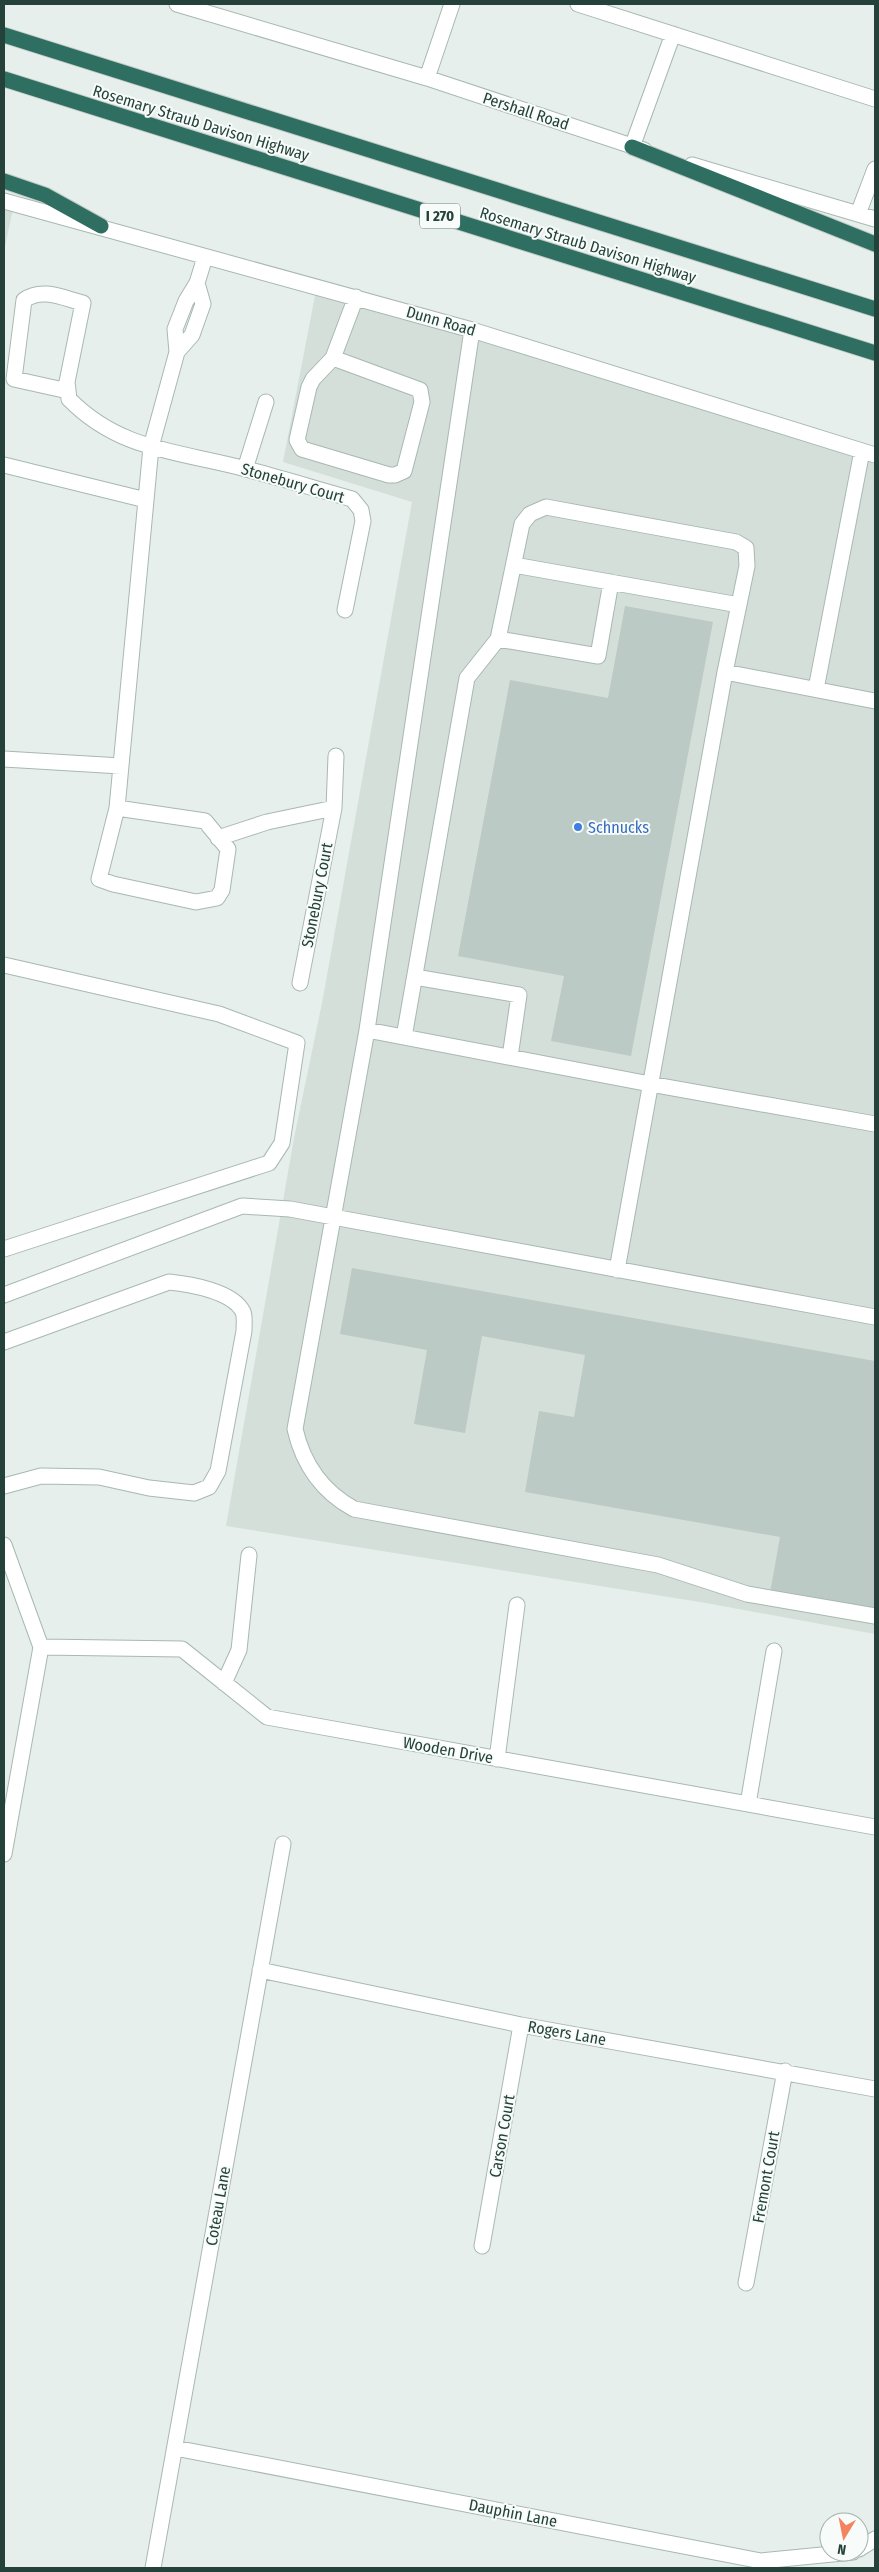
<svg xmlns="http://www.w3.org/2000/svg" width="879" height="2572" font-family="'Fira Sans Condensed',sans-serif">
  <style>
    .built { fill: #d4dfda }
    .building { fill: #bbcac4 }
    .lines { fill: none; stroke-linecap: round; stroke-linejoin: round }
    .minor-casing { stroke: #a8b8b2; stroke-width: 17 }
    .highway-casing { stroke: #c2cac8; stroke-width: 17 }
    .minor { stroke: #fff; stroke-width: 15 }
    .highway { stroke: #2f6f62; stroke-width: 15 }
    .shop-dot { fill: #3f7fe0; stroke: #f7fbf9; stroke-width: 2 }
    .labels { text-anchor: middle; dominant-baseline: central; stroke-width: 4; stroke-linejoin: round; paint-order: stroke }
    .shield { fill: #f7fbf9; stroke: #637a73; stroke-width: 1 }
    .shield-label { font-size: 15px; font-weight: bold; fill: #24423a }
    .street-label { font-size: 16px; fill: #24423a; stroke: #f7fbf9 }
    .shop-label { font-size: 16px; fill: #366cbe; stroke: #f7fbf9; text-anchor: start }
  </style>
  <rect width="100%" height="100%" fill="#e6efeb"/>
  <path class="built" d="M 4,201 L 14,204 L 4,251 Z
    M 317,285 L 875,462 L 875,1634 L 706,1603 L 226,1526 L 294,1138 L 322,1003 L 412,502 L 283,462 Z"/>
  <path class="building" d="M 625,606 L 713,622 L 631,1056 L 551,1041 L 564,976 L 458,956 L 510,680 L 608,698 Z
    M 352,1268 L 875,1361 L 875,1612 L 770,1593 L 780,1537 L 525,1492 L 539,1411 L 574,1417 L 585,1355 L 482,1336 L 465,1433 L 414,1424 L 427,1350 L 340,1334 Z"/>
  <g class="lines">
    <g class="minor-casing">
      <path id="minor" d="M 177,4 L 427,78 L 644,150
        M 578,4 L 875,99
        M 427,78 L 452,4
        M 632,147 L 673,34
        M 692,165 L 875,219
        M 4,201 L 472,330 L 875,455
        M 858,214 L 875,169
        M 472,330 L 367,1030 L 295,1429 C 303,1464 323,1492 354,1509 L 658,1565 L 747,1594 L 875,1616
        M 177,352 L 192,335 L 203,304 L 197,283
        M 333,358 L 420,390 L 422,402 L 404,471 L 395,475 L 389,475 L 302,449 L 297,440 L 309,387 L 313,379 L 333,358 L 356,297
        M 68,391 L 14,379 L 24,300 C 42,287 63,298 83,303 L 67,382 L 69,399 C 120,451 179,451 246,469 C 281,478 316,489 352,499 L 361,510 L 363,521 L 345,610
        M 4,465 L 146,500
        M 245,469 L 266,402
        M 514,565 L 739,605
        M 498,639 L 598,656 L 611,582
        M 816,689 L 862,451
        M 4,759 L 121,766
        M 117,808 L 151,447 L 177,352 L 175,329 L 186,301 L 197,283 L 205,257
        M 117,808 L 205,821 L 228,849 L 222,890 L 217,898 L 196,902 L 113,884 L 99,879 Z
        M 218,838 L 267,822 L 334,808
        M 4,965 L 219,1014 L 297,1043 L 282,1143 L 269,1163 L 4,1249
        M 415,977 L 519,995 L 510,1057
        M 300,983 L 334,808 L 336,756
        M 367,1030 L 650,1084 L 875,1124
        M 404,1037 L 467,678 L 498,639 L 522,524 L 530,514 L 546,507 L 736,542 L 746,548 L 747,566 L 725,672
        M 617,1270 L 725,672 L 875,701
        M 4,1295 L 242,1206 L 290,1209 L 875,1317
        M 4,1342 L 169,1282 C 189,1284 233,1291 243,1312 C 245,1316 244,1325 244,1331 L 218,1471 L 209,1487 L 194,1493 L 149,1488 L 99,1477 L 41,1476 L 4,1486
        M 4,1545 L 41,1647 L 4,1854
        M 41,1647 L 182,1649 L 267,1717 L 875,1827
        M 224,1683 L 239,1650 L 249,1555
        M 497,1759 L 517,1605
        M 748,1804 L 774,1651
        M 260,1970 L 521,2025 L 875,2089
        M 482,2246 L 521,2025
        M 746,2283 L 785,2071
        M 175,2448 L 761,2561 L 853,2552
        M 859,2549 L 875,2539
        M 153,2568 L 283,1844"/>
    </g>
    <g class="highway-casing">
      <path id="highway" d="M 4,35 L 875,309
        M 4,79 L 875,353
        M 632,147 L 875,244
        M 4,181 L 45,195 L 101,226"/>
    </g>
    <use href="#minor" class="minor"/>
    <use href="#highway" class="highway"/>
  </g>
  <circle class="shop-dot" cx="578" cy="827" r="5"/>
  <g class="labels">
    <rect class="shield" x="420" y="203.5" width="40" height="25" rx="4"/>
    <g class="shield-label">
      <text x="440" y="216">I 270</text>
    </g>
    <g class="street-label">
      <text transform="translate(526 111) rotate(18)">Pershall Road</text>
      <text transform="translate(201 123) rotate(17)">Rosemary Straub Davison Highway</text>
      <text transform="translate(588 245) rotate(17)">Rosemary Straub Davison Highway</text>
      <text transform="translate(441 321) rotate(16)">Dunn Road</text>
      <text transform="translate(293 483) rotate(16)">Stonebury Court</text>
      <text transform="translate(317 895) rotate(-79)">Stonebury Court</text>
      <text transform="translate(448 1750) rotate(10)">Wooden Drive</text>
      <text transform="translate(567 2033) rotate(10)">Rogers Lane</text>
      <text transform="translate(502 2136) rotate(-80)">Carson Court</text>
      <text transform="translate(766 2177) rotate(-80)">Fremont Court</text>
      <text transform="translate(218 2206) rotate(-80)">Coteau Lane</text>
      <text transform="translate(513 2513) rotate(11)">Dauphin Lane</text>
    </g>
    <g class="shop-label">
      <text x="588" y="827">Schnucks</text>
    </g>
  </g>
  <rect width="879" height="2572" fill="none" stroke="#24423a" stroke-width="10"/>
  <g transform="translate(844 2537) rotate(190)"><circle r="24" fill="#f7fbf9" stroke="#a3b1ad"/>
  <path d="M0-4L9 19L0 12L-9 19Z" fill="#f4845f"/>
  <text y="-8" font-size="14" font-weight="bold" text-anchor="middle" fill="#24423a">N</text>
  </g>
</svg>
